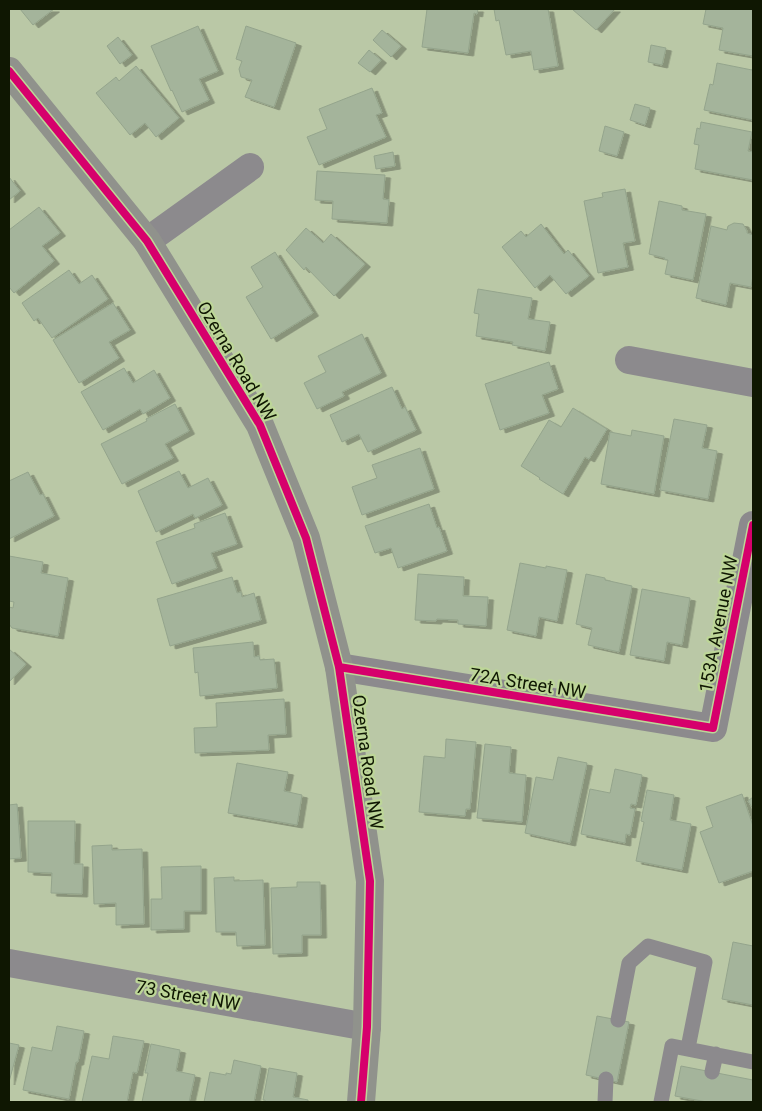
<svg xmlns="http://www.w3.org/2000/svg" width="762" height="1111" font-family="Roboto,sans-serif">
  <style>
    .building { fill: #a4b49b; stroke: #94a48c; filter: url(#shadow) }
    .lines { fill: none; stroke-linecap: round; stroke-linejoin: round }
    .lane { stroke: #8c8a8d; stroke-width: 15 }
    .street { stroke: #8c8a8d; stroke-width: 28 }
    .secondary { stroke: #90928c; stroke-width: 28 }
    .cycleway-casing { stroke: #bdd698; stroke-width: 11 }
    .cycleway { stroke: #d6006c; stroke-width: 8 }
    .labels { text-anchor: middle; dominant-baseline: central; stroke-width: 4.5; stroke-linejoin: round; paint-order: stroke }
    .street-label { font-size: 18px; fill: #0f1702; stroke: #bdd698 }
  </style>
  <defs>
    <filter id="shadow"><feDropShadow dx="5.5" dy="3" stdDeviation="0" flood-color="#0004"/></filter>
  </defs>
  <rect width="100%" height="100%" fill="#bac8a6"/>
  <path class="building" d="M 20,9 L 54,9 L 33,25 Z
    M 427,9 L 478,9 L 477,14 L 474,13 L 468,53 L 422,47 Z
    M 494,9 L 548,9 L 558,66 L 534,70 L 531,51 L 506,55 L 499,20 L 496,21 Z
    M 572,9 L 615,9 L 596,30 Z
    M 706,9 L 753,9 L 753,56 L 719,50 L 723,28 L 703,24 Z
    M 198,26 L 218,71 L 199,79 L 209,100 L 182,112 L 172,90 L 171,91 L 151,46 Z
    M 246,26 L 296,43 L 274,107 L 245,97 L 252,80 L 241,77 L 239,69 L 242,61 L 236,59 Z
    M 382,30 L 401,46 L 391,57 L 373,40 Z
    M 118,37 L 132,55 L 120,64 L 107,46 Z
    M 651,45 L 666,48 L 662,65 L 648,62 Z
    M 369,50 L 381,60 L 370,72 L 358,63 Z
    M 717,63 L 752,70 L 753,67 L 753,120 L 704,110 L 710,84 L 713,85 Z
    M 136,66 L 179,118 L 156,137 L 145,123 L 130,135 L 96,93 L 116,77 L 119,81 Z
    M 372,88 L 382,113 L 376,115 L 386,137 L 319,165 L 307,137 L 327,129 L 319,109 Z
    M 635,104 L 650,108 L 645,125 L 630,120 Z
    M 701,122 L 752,132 L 748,151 L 753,152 L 753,180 L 695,169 L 699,145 L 694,144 L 697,128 L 700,129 Z
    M 605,126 L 624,132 L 617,156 L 599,151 Z
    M 393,152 L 395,166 L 376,169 L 374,156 Z
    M 317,171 L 385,175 L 383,199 L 389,200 L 387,223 L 332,219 L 333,201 L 315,200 Z
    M 9,177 L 20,191 L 9,200 Z
    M 625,189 L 635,241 L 623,243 L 628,267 L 598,273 L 584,201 L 603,197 L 602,193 Z
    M 659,201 L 682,206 L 682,210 L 706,214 L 693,280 L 665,274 L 668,260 L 664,259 L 665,258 L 649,254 Z
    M 39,207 L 60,233 L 42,246 L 54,261 L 14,293 L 9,287 L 9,230 Z
    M 734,223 L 743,224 L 747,231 L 747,233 L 753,235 L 753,276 L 751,287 L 730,283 L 726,305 L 696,298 L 711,226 L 727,230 L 728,226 Z
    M 541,224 L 564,254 L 568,250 L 589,276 L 566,294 L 550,275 L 535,288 L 502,247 L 521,231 L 526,237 Z
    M 306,228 L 323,243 L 331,234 L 365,264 L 334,296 L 306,267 L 304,270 L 286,250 Z
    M 275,252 L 313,313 L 271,339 L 246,297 L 263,287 L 251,267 Z
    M 69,270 L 79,284 L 92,275 L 108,299 L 52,338 L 38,318 L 34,321 L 22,303 Z
    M 478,289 L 532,298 L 528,319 L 550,322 L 545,351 L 512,345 L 513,342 L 476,336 L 479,314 L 474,313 Z
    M 113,303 L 130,330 L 109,342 L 119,358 L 79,383 L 53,340 Z
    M 362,334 L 381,373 L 342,392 L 344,396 L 317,409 L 304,383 L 326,372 L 318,356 Z
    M 549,362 L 558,389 L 542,395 L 549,413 L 500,430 L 485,384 Z
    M 124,368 L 133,383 L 154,370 L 170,398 L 143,414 L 140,409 L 103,430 L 81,392 Z
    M 392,387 L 402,409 L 405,407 L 416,430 L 368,452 L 359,434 L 342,442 L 330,415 Z
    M 175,404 L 189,431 L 165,444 L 173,458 L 122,484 L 101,444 L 147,421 L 146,419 Z
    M 573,408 L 607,429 L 589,459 L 585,457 L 563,494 L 539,479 L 540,478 L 521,466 L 549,420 L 561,427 Z
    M 674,419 L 707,425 L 702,448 L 717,451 L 708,499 L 660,490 Z
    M 632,430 L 664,436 L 654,494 L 601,484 L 610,432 L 631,436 Z
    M 420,448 L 434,489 L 362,515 L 352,487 L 377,478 L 372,465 Z
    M 179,471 L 188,488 L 208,478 L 222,505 L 195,518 L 193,514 L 156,532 L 138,491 Z
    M 28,472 L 40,495 L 43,494 L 54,516 L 9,539 L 9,481 Z
    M 429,504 L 437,528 L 439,527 L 447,551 L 398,568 L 391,548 L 375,553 L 365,526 Z
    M 225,513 L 237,544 L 211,553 L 217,568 L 172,584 L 156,542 L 195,528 L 194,524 Z
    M 9,556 L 43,562 L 41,573 L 68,578 L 58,636 L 12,628 L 9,624 L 9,607 L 13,608 L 14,602 L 9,601 Z
    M 520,563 L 546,568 L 546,566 L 567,570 L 557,621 L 539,617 L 536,636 L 507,630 Z
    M 418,574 L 464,577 L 463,596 L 488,597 L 486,626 L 458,624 L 458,620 L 437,619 L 436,621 L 415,620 Z
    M 586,574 L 605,578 L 605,580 L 632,586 L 619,652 L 588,645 L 592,628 L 576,624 Z
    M 232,577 L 237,593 L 241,592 L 242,597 L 254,593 L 261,620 L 170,646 L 157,599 Z
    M 642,589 L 690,598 L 682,645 L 667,642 L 664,661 L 630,655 Z
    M 253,642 L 254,657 L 259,656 L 260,660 L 274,659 L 277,688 L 200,696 L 198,672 L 195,673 L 193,648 Z
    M 9,649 L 26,664 L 9,682 Z
    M 284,699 L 286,734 L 268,735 L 269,750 L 195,753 L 194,728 L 217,727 L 216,703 Z
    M 446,739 L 476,742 L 470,809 L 466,809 L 465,816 L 419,812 L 424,756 L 445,758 Z
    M 485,744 L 511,747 L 509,773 L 526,775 L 522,822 L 477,818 Z
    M 558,757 L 587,763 L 570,843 L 525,833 L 536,777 L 553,780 Z
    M 237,763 L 288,772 L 284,791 L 302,795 L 297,825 L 228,813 Z
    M 615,769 L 642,775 L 636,805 L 631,804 L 630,808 L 635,809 L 630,835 L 626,834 L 625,843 L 581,834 L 590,789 L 610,793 Z
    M 647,790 L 674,795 L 670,820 L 691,824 L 682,870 L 636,861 L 644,822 L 641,821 Z
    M 742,794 L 753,826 L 753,871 L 719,883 L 700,832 L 713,827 L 706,807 Z
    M 753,797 L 753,809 L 748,801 Z
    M 17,804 L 21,858 L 9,859 L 9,805 Z
    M 28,821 L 75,821 L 74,864 L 83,864 L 82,894 L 51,893 L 52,873 L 28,872 Z
    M 112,845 L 112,850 L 142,849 L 144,924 L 116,925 L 116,903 L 94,904 L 92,846 Z
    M 201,866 L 201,911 L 184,911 L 184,929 L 151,930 L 151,899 L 162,899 L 161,867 Z
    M 234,877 L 234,881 L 263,880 L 265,945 L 237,946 L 236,932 L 216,932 L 214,878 Z
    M 297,882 L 320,882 L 321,935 L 302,935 L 302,953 L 273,954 L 271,888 L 297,887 Z
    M 733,942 L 753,946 L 753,1005 L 722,999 Z
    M 597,1016 L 629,1022 L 617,1082 L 586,1075 Z
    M 57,1026 L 84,1031 L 78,1062 L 76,1062 L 69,1099 L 23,1090 L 32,1047 L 52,1051 Z
    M 113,1036 L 144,1041 L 137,1073 L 133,1072 L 127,1102 L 82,1102 L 92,1056 L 109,1059 Z
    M 9,1043 L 19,1045 L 9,1082 Z
    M 151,1044 L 180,1050 L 176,1071 L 195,1075 L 189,1102 L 142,1102 L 148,1073 L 145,1073 Z
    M 234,1060 L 261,1066 L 254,1102 L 204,1102 L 210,1072 L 226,1075 L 226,1073 L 231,1074 Z
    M 681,1066 L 753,1080 L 753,1102 L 707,1102 L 675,1096 Z
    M 269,1068 L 297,1073 L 293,1097 L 308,1100 L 308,1102 L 265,1102 L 265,1100 L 263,1100 Z"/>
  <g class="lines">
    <path class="lane" d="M 618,1020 L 629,963 L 648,946 L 705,962 L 688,1048
      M 712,1072 L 716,1054
      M 605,1102 L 606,1079
      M 661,1102 L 672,1046 L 753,1062"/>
    <path class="street" d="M 147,241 L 250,167
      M 629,360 L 753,383
      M 339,667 L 713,728 L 753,525
      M 9,963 L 367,1027"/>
    <path class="secondary" d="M 9,71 L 147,241 L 260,425 L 306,538 L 339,667 L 370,881 L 367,1027 L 361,1102"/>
    <g class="cycleway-casing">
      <path id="cycleway" d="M 9,71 L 147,241 L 260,425 L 306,538 L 339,667 L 370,881 L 367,1027 L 361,1102
        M 339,667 L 713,728 L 753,525"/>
    </g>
    <use href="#cycleway" class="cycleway"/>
  </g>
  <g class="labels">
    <g class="street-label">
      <text transform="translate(237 361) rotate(59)">Ozerna Road NW</text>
      <text transform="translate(718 624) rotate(-79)">153A Avenue NW</text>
      <text transform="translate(528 683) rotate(9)">72A Street NW</text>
      <text transform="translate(368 762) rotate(82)">Ozerna Road NW</text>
      <text transform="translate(188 995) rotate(10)">73 Street NW</text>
    </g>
  </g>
  <rect width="762" height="1111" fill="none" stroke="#0f1702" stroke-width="20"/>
</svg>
